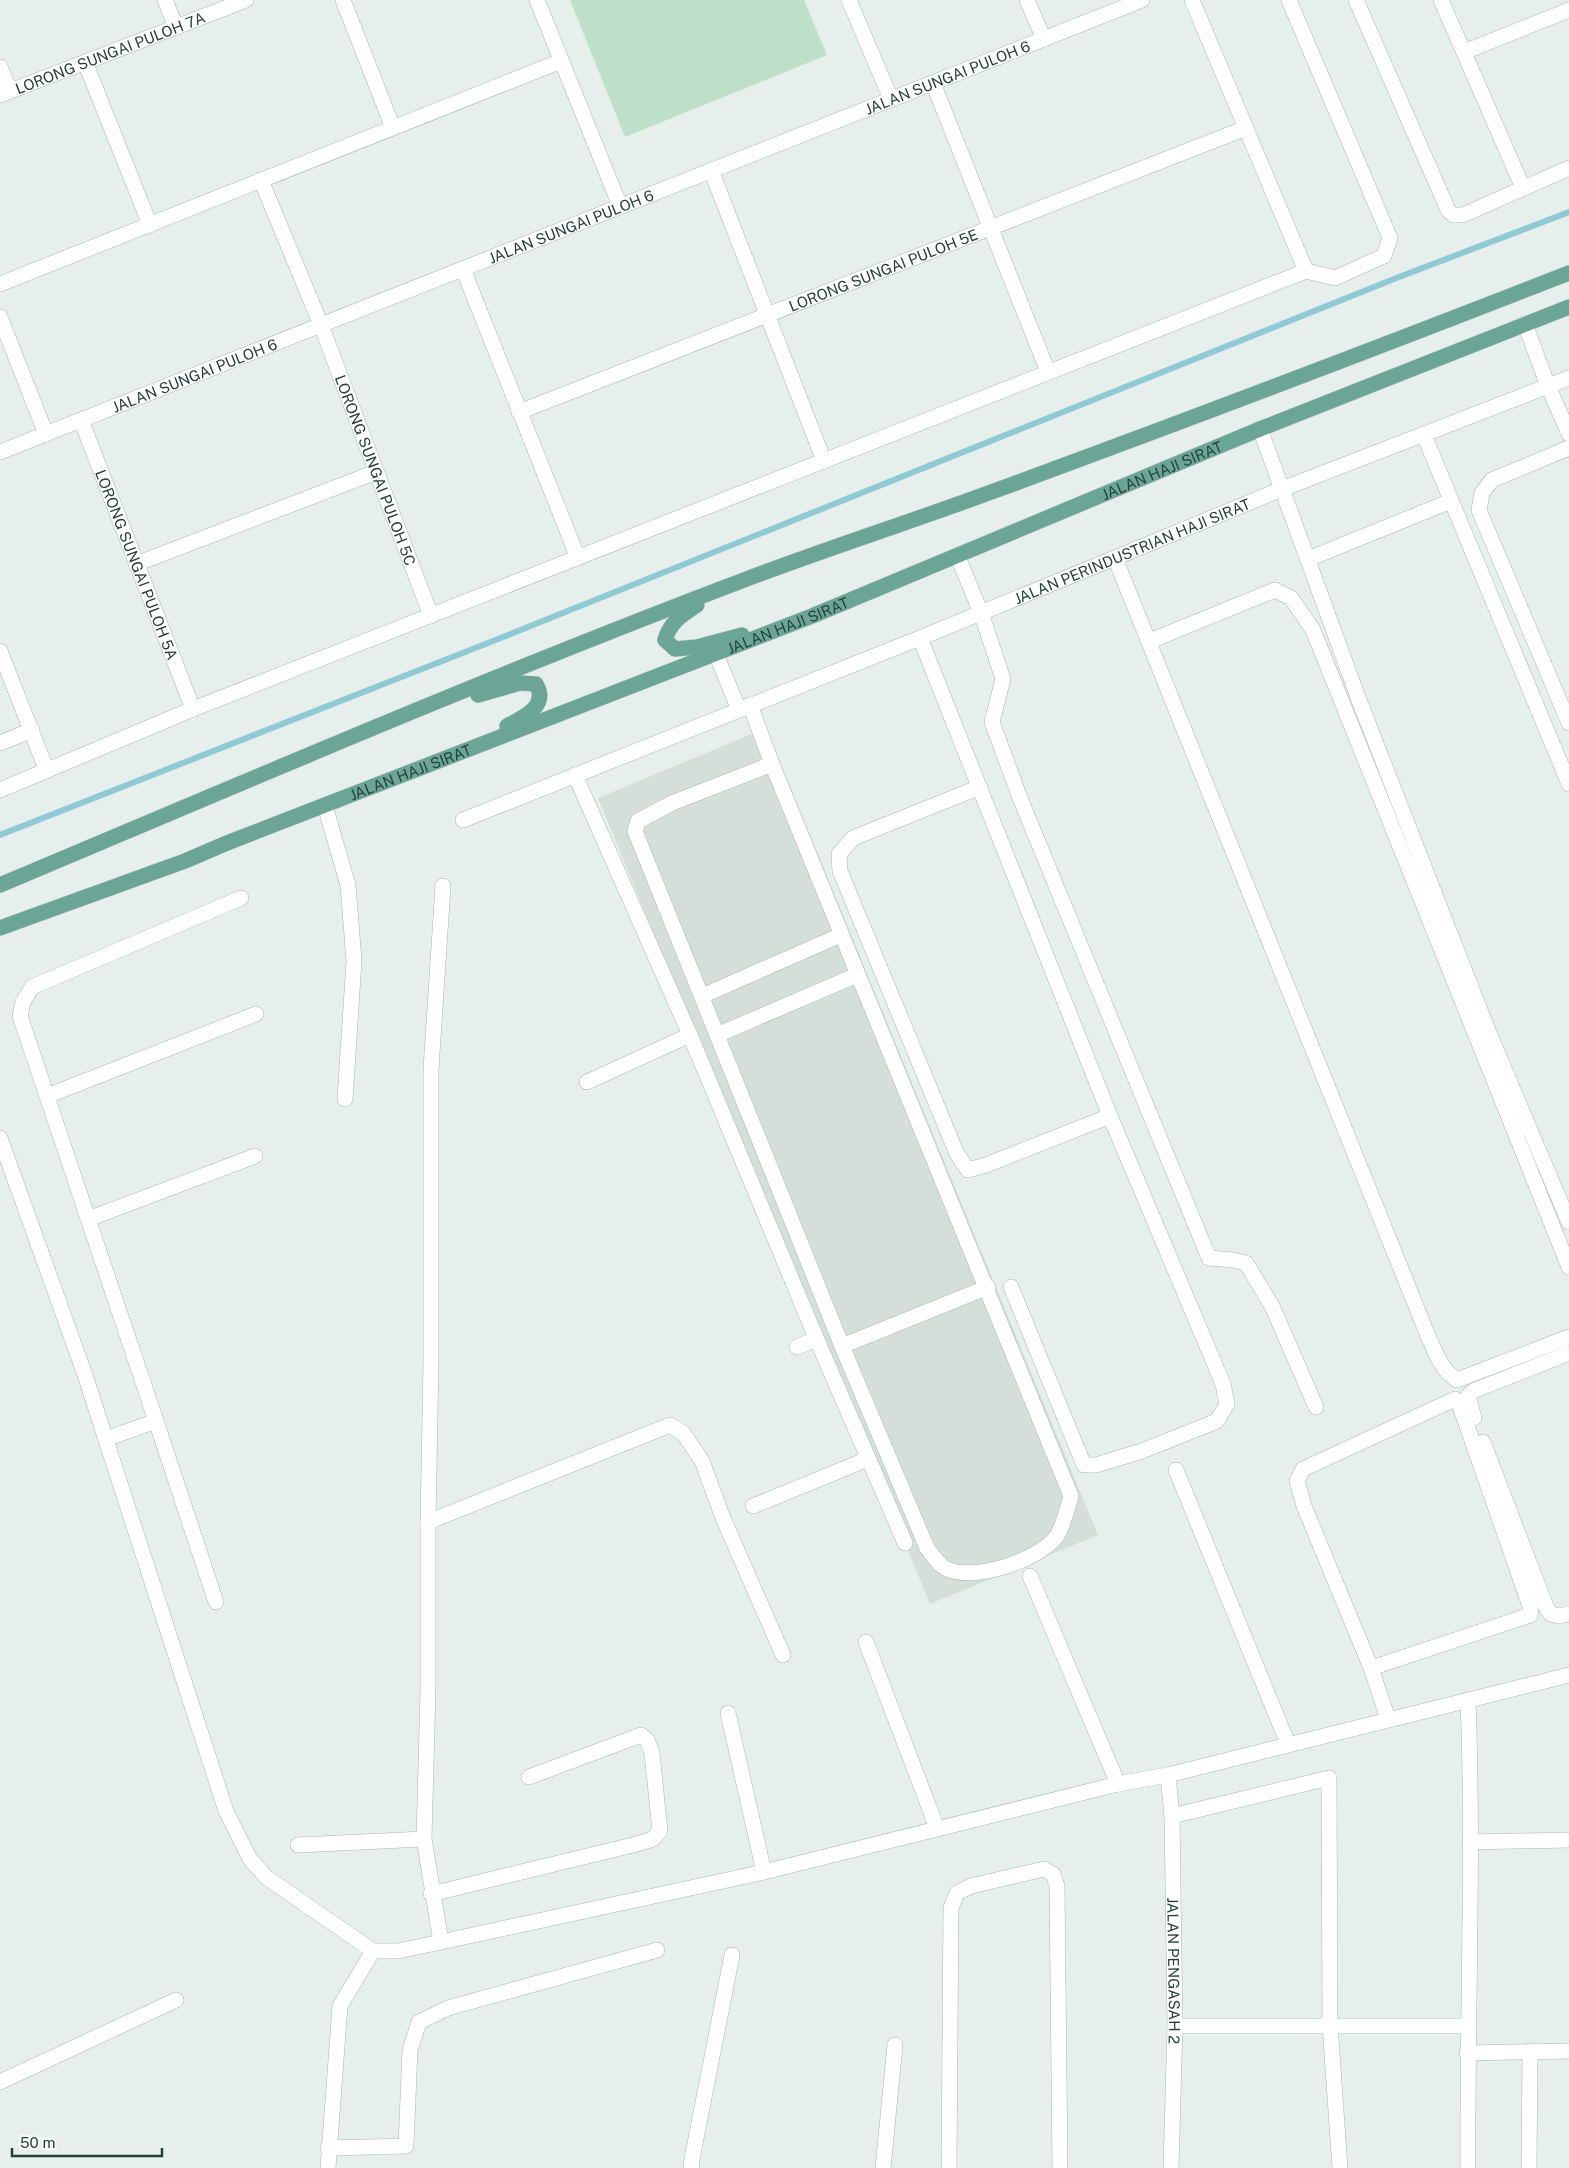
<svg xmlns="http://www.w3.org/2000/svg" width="1569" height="2168" font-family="'Public Sans',sans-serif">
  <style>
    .built { fill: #d4dfda }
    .green { fill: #bfe0c8 }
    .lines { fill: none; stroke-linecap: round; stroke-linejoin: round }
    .stream { stroke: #8ec9d4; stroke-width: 6 }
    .minor-casing { stroke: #a8b8b2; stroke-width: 16 }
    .major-casing { stroke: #c2cac8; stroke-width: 16 }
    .minor { stroke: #fff; stroke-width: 15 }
    .major { stroke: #6aa596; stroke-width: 15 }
    .labels { text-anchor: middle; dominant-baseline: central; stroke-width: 5; stroke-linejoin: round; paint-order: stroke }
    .street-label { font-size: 15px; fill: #24423a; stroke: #f7fbf9 }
  </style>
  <rect width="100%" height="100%" fill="#e6efeb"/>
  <path class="built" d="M 766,728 L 1098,1535 L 930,1604 L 598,798 Z"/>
  <path class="green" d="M 570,0 L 804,0 L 827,55 L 625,137 Z"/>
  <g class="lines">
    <path class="stream" d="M 0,835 L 488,643 L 1399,277 L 1569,212"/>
    <g class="minor-casing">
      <g id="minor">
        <path d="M 165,0 L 176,27"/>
        <path d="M 343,0 L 393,128"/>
        <path d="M 537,0 L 620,206"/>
        <path d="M 849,0 L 891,99"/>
        <path d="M 1027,0 L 1044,39"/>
        <path d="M 1192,0 L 1306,271"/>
        <path d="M 1356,0 L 1448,210 L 1453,215 L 1463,215 L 1569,168"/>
        <path d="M 1441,0 L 1523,188"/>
        <path d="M 1464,52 L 1569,10"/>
        <path d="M 85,62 L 150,225"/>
        <path d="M 0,67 L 10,91"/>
        <path d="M 933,83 L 1048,372"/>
        <path id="s1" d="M 0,95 L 246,0"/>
        <path d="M 711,170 L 824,461"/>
        <path id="s2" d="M 261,180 L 321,325 L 431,616"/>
        <path d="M 463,269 L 578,558"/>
        <path d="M 0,284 L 561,61"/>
        <path d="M 0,317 L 46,434"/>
        <path d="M 1525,324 L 1548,386 L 1569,434"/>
        <path id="s3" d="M 519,412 L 1246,128"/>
        <path id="s4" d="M 81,420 L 193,709"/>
        <path d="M 1260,429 L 1282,489 L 1569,378"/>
        <path d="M 1424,435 L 1569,784"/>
        <path d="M 1569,448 L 1492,480 L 1482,493 L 1479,510 L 1569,723"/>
        <path id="s5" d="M 0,452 L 1142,0"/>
        <path d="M 958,557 L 981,613 L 1003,679 L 992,722 L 1020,798 L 1209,1258 L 1233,1260 L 1246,1263 L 1272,1306 L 1316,1407"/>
        <path d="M 1115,558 L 1428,1336 C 1436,1353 1441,1370 1457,1380 L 1569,1337"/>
        <path d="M 1308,559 L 1451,501"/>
        <path d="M 136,564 L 376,472"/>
        <path d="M 920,638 L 1110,1116 L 1223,1384 L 1227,1404 L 1217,1421 L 1142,1451 L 1096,1465 L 1084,1465 L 1011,1287"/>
        <path d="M 1150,641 L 1275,590 L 1291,598 L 1313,630 L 1569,1267"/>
        <path d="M 0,651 L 47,771"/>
        <path d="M 716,654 L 739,710"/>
        <path d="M 750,705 L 772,764"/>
        <path d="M 0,743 L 32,730"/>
        <path d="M 772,764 L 1071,1496 C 1067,1510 1064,1524 1057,1536 C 1040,1560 972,1583 945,1568 C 938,1564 932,1554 927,1548 L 842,1346 L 635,831 L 638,821 L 672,803 Z"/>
        <path d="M 575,775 L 690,1035 L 814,1333 L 905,1543"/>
        <path d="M 980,787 L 853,838 L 839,854 L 840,871 L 957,1154 L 968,1170 L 986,1165 L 1110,1116"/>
        <path d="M 0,790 L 193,709 L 1306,271 L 1335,278 L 1384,256 L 1390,238 L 1289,0"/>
        <path d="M 325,806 L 348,885 L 354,961 L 345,1099"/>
        <path id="s6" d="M 463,820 L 920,638 L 1282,489 L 1359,700 L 1489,1033 L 1569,1222"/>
        <path d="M 702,996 L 841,935"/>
        <path d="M 717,1035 L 857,975"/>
        <path d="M 587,1082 L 690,1035"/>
        <path d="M 47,1096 L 256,1014"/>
        <path d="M 0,1138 L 85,1375 L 226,1811 L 250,1859 L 266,1877 L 373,1951 L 398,1951 L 441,1942 L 764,1872 L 1118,1784 L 1168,1775 L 1569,1675"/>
        <path d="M 88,1219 L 255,1156"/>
        <path d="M 842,1346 L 988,1287"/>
        <path d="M 797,1347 L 816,1339"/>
        <path d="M 1474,1418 L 1468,1396 L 1473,1391 L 1569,1353"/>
        <path d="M 156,1421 L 20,1016 L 23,1002 L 32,987 L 241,898"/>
        <path d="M 106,1439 L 156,1421 L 216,1602"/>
        <path d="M 1483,1442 L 1547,1609 L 1551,1614 L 1558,1616 L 1569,1614"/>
        <path d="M 1176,1470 L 1288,1744"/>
        <path d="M 753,1506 L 868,1459"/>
        <path d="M 428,1522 L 670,1425 L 683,1433 L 702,1461 L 723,1518 L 783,1655"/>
        <path d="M 1030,1576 L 1118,1784"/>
        <path d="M 866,1642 L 937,1828"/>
        <path d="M 1371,1668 L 1530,1615 L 1531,1609 L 1460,1406 L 1455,1399 L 1303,1469 L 1297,1481 L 1304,1506 L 1371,1668 L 1388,1719"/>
        <path d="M 1468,1700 C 1474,1856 1467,2012 1468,2168"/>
        <path d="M 728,1713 L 764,1872"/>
        <path id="s7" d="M 1168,1775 L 1172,1816 L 1175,2026 L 1171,2168"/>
        <path d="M 1172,1816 L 1329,1778 L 1330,2025 L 1340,2168"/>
        <path d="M 1470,1842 L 1569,1840"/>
        <path d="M 298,1845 L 424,1839"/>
        <path d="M 431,1894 L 637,1844 L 653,1839 L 660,1831 L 652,1753 L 647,1740 L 641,1735 L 529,1777"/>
        <path d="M 441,1942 L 424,1839 L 428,1690 L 428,1522 L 431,1362 L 431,1069 L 443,886"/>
        <path d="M 1175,2026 L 1468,2026"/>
        <path d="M 1467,2053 L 1569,2051"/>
        <path d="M 0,2082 L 176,2000"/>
        <path d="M 328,2148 L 406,2146 L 410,2050 L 419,2022 L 448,2008 L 657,1950"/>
        <path d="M 328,2168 L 340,2006 L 373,1951"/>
        <path d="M 692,2168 L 691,2164 L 732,1955"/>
        <path d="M 883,2168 L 895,2045"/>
        <path d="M 949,2168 L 951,1908 L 957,1893 L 971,1886 L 1044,1869 L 1053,1874 L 1057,1886 L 1060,2168"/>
        <path d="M 1529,2168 L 1530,2051"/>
      </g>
    </g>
    <g class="major-casing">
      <g id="major">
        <path d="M 697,605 C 682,615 670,622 665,640 L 675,649 L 697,647 L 742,635"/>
        <path d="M 478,695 L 520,683 L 536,684 C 549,706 524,717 507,726"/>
        <path d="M 0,885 C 247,781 493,675 744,580 C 823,550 904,524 983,495 C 1180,423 1374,349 1569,273"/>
        <path id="s8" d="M 0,928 L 185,861 L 227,843 L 812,616 L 1260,429 L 1569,307"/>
      </g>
    </g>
    <use href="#minor" class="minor"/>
    <use href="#major" class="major"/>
  </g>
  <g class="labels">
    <g class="street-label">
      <text stroke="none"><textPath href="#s1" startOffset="118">LORONG SUNGAI PULOH 7A</textPath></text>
      <text stroke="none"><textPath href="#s5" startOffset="1019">JALAN SUNGAI PULOH 6</textPath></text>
      <text stroke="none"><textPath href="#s5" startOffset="614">JALAN SUNGAI PULOH 6</textPath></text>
      <text stroke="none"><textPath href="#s3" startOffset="391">LORONG SUNGAI PULOH 5E</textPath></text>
      <text stroke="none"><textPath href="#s5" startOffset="209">JALAN SUNGAI PULOH 6</textPath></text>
      <text stroke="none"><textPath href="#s2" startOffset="312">LORONG SUNGAI PULOH 5C</textPath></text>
      <text stroke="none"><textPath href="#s8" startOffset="1249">JALAN HAJI SIRAT</textPath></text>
      <text stroke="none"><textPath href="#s6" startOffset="721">JALAN PERINDUSTRIAN HAJI SIRAT</textPath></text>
      <text stroke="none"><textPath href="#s4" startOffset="155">LORONG SUNGAI PULOH 5A</textPath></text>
      <text stroke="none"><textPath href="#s8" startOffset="844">JALAN HAJI SIRAT</textPath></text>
      <text stroke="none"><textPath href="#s8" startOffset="439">JALAN HAJI SIRAT</textPath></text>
      <text stroke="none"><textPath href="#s7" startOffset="196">JALAN PENGASAH 2</textPath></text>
    </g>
  </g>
  <path d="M12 2148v8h150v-8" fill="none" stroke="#24423a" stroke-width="2.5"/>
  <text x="20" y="2148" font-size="15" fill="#24423a" stroke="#f7fbf9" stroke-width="4" paint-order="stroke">50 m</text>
</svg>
